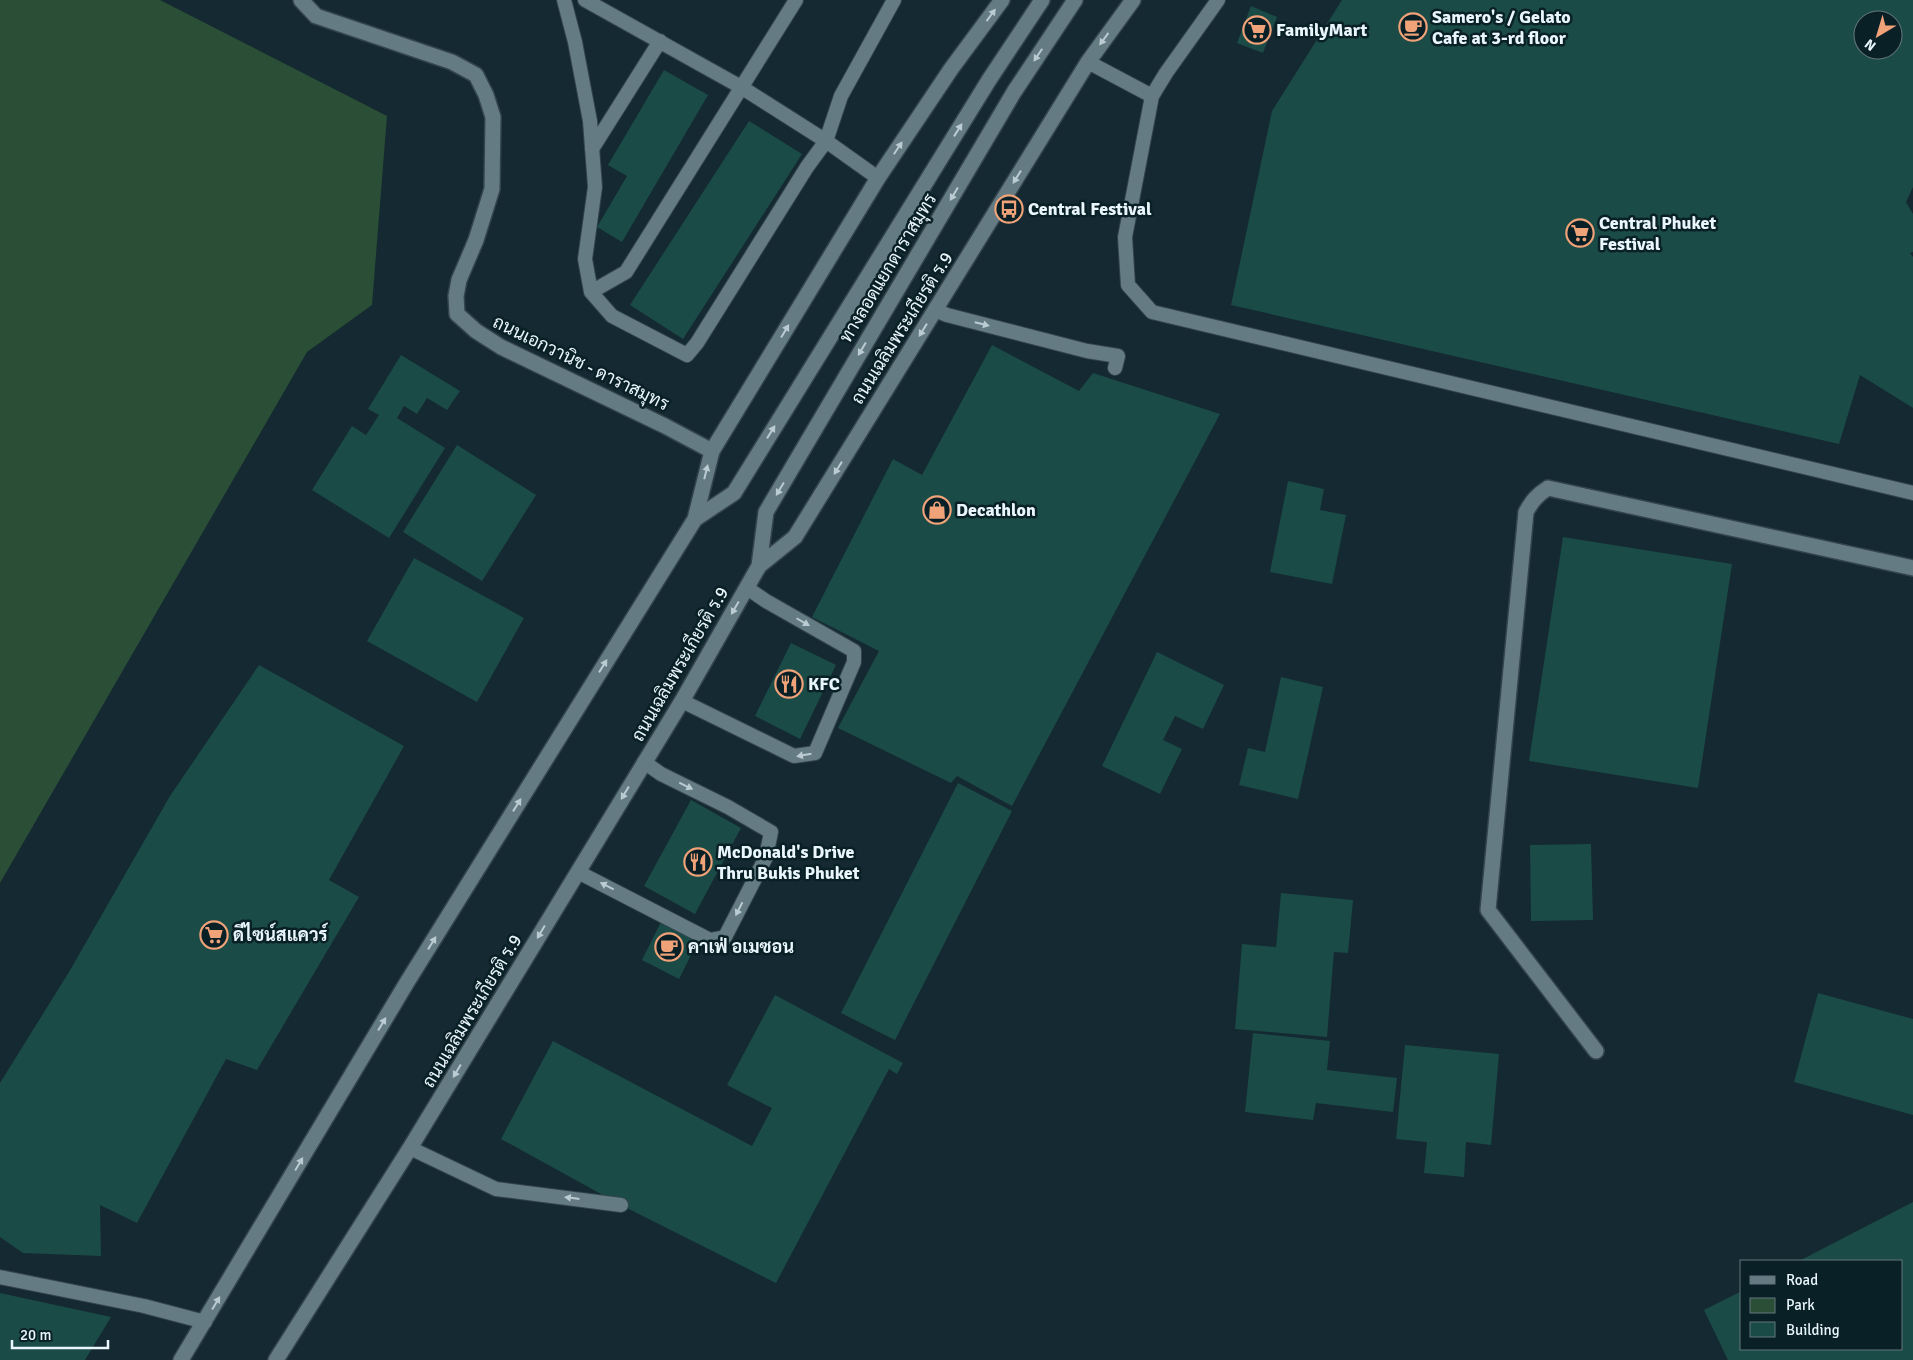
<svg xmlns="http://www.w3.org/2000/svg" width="1913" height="1360" font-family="Signika,Sarabun,sans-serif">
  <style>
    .green { fill: #2a4e36 }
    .building { fill: #1b4b47; fill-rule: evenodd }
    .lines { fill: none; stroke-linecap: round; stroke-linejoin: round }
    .service-casing { stroke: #33444b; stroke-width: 16 }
    .minor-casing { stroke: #33444b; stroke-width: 18 }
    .secondary-casing { stroke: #33444b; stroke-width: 18 }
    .service { stroke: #647b84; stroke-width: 14 }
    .minor { stroke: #647b84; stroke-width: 15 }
    .secondary { stroke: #647b84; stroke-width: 15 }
    .oneway { fill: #bacbd1 }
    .labels { text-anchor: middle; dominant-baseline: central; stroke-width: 5; stroke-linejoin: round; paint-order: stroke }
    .poi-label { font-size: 18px; font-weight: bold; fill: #e9f6fb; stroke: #0a2027; text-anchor: start }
    .street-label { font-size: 18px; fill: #e9f6fb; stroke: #0a2027 }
  </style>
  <rect width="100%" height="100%" fill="#142931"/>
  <path class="green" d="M 0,0 L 160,0 L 387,116 L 372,305 L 307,352 L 0,883 Z"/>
  <path class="building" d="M 1342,0 L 1913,0 L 1913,187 L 1906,202 L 1913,214 L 1913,252 L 1910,253 L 1913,257 L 1913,408 L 1860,375 L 1839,444 L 1231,305 L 1272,111 ZM 1863,20 L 1893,20 L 1893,50 L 1863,50 Z
    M 1251,6 L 1277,17 L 1263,53 L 1237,43 Z
    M 664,70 L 708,95 L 622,242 L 597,227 L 627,176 L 608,165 Z
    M 749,121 L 802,154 L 683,339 L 630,305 Z
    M 992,345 L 1079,391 L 1093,373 L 1220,414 L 1012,806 L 957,776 L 951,783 L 838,728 L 879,651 L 812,617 L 893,459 L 922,475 Z
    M 401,355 L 460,391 L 447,410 L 427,398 L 417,414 L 404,406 L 397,418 L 445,448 L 389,538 L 312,490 L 352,426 L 366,435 L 379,415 L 368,409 Z
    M 457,445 L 536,495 L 482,581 L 403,532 Z
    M 1288,481 L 1324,489 L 1320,510 L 1346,515 L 1332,584 L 1270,572 Z
    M 1563,537 L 1732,564 L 1698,788 L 1529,761 Z
    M 414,558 L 524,618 L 477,702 L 367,641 Z
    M 791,643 L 836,665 L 800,739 L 755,716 Z
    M 1157,652 L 1224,685 L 1203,729 L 1175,716 L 1163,740 L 1182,749 L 1160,794 L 1102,766 Z
    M 259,665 L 404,746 L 329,880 L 359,897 L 257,1070 L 226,1059 L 137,1223 L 100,1205 L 101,1256 L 23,1253 L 0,1237 L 0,1083 L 69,972 L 170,796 Z
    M 1281,677 L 1323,687 L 1298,799 L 1239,785 L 1248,748 L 1265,752 Z
    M 958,783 L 1012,811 L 895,1040 L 841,1013 Z
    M 691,800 L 741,828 L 695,914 L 644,886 Z
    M 1591,844 L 1593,920 L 1531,921 L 1530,845 Z
    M 1281,893 L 1353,900 L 1348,953 L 1334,952 L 1327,1037 L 1235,1029 L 1242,944 L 1276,947 Z
    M 661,922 L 698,941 L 679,979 L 642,960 Z
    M 1818,993 L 1913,1019 L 1913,1115 L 1794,1082 Z
    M 775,995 L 903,1063 L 897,1074 L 889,1069 L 776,1283 L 621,1205 L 501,1139 L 553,1041 L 752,1146 L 772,1108 L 727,1085 Z
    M 1253,1033 L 1330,1041 L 1327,1070 L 1397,1078 L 1393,1112 L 1316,1103 L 1313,1120 L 1245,1112 Z
    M 1405,1045 L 1499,1054 L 1491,1145 L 1466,1142 L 1464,1177 L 1424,1173 L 1427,1142 L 1396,1139 Z
    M 1913,1202 L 1913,1360 L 1728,1360 L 1704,1310 L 1742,1291 L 1742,1349 L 1902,1349 L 1902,1261 L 1799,1261 Z
    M 0,1293 L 111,1317 L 85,1360 L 0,1360 Z"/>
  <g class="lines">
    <g class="service-casing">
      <path id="service" d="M 564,0 L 575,42 L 590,121 L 595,187 L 585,259 L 591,292 L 612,316 L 687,355 L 697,343 L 807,167 L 826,141 L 841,96 L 894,0
        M 585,0 L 741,87 L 826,141 L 878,178
        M 1088,62 L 1152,96 L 1125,237 L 1128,285 L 1152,312 L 1913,493
        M 1152,96 L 1166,73 L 1218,0
        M 592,149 L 660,41
        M 591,292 L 626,272 L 796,0
        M 935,310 L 947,315 L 1087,351 L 1118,356 L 1115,368
        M 682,701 L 794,756 L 815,753 L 854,662 L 854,651 L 766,601 L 747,588
        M 578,872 L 710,940 L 725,937 L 766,857 L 771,832 L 728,807 L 661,774 L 644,762
        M 410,1148 L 496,1189 L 621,1205
        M 0,1277 L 144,1306 L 205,1322"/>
    </g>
    <g class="minor-casing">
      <path id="minor" d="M 301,0 L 316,16 L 452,62 L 476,75 L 486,95 L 493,117 L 492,189 L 476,240 L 459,280 L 456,296 L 457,314 L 476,331 L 501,347 L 665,426 L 712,451
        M 1596,1051 L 1488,910 L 1526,512 C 1532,501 1537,495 1548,488 L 1913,568"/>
    </g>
    <g class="secondary-casing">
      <path id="secondary" d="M 695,519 L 734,493 L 989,80 L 1042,0
        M 759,566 L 766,512 L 1014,92 L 1075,0
        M 181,1360 L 406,984 L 695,519 L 712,451 L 878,178 L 951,69 L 1002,0
        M 276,1360 L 410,1148 L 682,701 L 759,566 L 795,537 L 1088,62 L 1133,0"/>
    </g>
    <use href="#service" class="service"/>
    <use href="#minor" class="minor"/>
    <use href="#secondary" class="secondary"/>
  </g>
  <defs><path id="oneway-solid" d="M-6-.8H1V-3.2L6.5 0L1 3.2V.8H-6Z" transform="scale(1.25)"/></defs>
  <g class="oneway">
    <use href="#oneway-solid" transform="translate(991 15) rotate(-54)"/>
    <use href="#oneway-solid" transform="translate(1104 39) rotate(126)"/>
    <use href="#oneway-solid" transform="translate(1038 55) rotate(124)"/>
    <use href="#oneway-solid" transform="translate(958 130) rotate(-58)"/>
    <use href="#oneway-solid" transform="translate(898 148) rotate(-56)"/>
    <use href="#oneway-solid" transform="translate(1017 177) rotate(122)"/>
    <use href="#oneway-solid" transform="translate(954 194) rotate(121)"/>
    <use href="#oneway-solid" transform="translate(982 324) rotate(14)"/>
    <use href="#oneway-solid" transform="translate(923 330) rotate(122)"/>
    <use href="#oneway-solid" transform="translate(785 331) rotate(-59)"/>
    <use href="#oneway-solid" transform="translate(862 349) rotate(121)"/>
    <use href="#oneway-solid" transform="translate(771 432) rotate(-58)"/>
    <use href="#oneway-solid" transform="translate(838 468) rotate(122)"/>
    <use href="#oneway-solid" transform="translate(706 472) rotate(-76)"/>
    <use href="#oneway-solid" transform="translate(780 489) rotate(121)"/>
    <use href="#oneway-solid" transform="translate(735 608) rotate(120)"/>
    <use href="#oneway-solid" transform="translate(803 622) rotate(30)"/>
    <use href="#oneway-solid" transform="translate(603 666) rotate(-58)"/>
    <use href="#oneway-solid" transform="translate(804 755) rotate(170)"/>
    <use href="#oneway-solid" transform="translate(686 786) rotate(26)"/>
    <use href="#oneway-solid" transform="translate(625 793) rotate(121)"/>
    <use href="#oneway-solid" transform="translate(517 805) rotate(-58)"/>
    <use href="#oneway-solid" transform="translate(607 886) rotate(-153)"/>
    <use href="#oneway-solid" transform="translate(739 909) rotate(117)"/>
    <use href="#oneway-solid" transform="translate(541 932) rotate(121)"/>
    <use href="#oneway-solid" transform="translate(432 943) rotate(-58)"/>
    <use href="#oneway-solid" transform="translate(382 1024) rotate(-59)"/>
    <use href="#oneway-solid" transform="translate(457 1071) rotate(121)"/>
    <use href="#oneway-solid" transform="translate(299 1164) rotate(-59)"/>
    <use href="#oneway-solid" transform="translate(572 1198) rotate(-173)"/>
    <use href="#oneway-solid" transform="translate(216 1303) rotate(-59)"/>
  </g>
  <defs>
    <g id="cafe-ring" transform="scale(1.4375)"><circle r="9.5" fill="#0a2027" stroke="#f0a279" stroke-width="1.5"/><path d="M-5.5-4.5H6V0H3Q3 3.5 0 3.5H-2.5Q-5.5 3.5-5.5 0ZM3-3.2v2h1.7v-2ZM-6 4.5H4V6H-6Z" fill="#f0a279"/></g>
    <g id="supermarket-ring" transform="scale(1.4375)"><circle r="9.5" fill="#0a2027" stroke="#f0a279" stroke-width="1.5"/><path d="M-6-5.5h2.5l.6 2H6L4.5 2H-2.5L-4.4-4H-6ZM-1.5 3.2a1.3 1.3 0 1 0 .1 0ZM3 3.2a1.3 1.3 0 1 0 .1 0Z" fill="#f0a279"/></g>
    <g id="bus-ring" transform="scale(1.4375)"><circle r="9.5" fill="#0a2027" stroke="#f0a279" stroke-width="1.5"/><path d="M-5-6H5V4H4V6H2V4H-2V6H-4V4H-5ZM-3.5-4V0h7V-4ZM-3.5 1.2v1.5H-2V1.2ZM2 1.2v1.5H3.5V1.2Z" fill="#f0a279"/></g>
    <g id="shop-ring" transform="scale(1.4375)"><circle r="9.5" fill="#0a2027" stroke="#f0a279" stroke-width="1.5"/><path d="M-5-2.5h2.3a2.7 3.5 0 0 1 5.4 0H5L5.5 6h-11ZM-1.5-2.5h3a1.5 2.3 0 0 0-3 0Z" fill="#f0a279"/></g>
    <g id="restaurant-ring" transform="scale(1.4375)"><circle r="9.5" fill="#0a2027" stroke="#f0a279" stroke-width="1.5"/><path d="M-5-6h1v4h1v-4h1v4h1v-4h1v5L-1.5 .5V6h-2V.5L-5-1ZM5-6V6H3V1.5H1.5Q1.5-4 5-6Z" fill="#f0a279"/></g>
  </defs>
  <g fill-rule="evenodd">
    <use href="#cafe-ring" x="1413" y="27"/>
    <use href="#supermarket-ring" x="1257" y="30"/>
    <use href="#bus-ring" x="1009" y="209"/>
    <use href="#supermarket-ring" x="1580" y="233"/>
    <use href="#shop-ring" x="937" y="510"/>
    <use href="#restaurant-ring" x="789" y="684"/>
    <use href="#restaurant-ring" x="698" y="862"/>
    <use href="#supermarket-ring" x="214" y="935"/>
    <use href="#cafe-ring" x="669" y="947"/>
  </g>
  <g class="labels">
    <g class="poi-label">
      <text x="1432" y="17">Samero's / Gelato<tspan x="1432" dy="21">Cafe at 3-rd floor</tspan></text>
      <text x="1276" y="30">FamilyMart</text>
      <text x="1028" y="209">Central Festival</text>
      <text x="1599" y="223">Central Phuket<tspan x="1599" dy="21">Festival</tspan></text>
      <text x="956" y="510">Decathlon</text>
      <text x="808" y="684">KFC</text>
      <text x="717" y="852">McDonald's Drive<tspan x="717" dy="21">Thru Bukis Phuket</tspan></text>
      <text x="233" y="935">ดีไซน์สแควร์</text>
      <text x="688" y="947">คาเฟ่ อเมซอน</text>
    </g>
    <g class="street-label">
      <text transform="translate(888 268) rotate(-59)">ทางลอดแยกดาราสมุทร</text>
      <text transform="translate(902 328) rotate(-58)">ถนนเฉลิมพระเกียรติ ร.9</text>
      <text transform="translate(581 363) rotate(26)">ถนนเอกวานิช - ดาราสมุทร</text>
      <text transform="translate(680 664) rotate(-60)">ถนนเฉลิมพระเกียรติ ร.9</text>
      <text transform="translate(472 1011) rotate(-59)">ถนนเฉลิมพระเกียรติ ร.9</text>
    </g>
  </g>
  <rect x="1740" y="1260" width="162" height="90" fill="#0a2027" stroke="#63767c"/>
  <rect x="1750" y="1276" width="25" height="8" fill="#647b84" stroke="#63767c"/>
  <text x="1786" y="1285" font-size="15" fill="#e9f6fb">Road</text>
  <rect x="1750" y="1298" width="25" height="15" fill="#2a4e36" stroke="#63767c"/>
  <text x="1786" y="1310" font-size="15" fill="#e9f6fb">Park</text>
  <rect x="1750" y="1322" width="25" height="15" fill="#1b4b47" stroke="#63767c"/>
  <text x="1786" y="1335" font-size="15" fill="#e9f6fb">Building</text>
  <g transform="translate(1878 35) rotate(218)"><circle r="24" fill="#0a2027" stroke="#63767c"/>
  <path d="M0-4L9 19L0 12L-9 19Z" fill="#f0a279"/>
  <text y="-8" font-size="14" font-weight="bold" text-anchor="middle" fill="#e9f6fb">N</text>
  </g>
  <path d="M12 1340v8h96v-8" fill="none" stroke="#e9f6fb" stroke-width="2.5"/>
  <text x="20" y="1340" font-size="15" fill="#e9f6fb" stroke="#0a2027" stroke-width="4" paint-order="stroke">20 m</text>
</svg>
